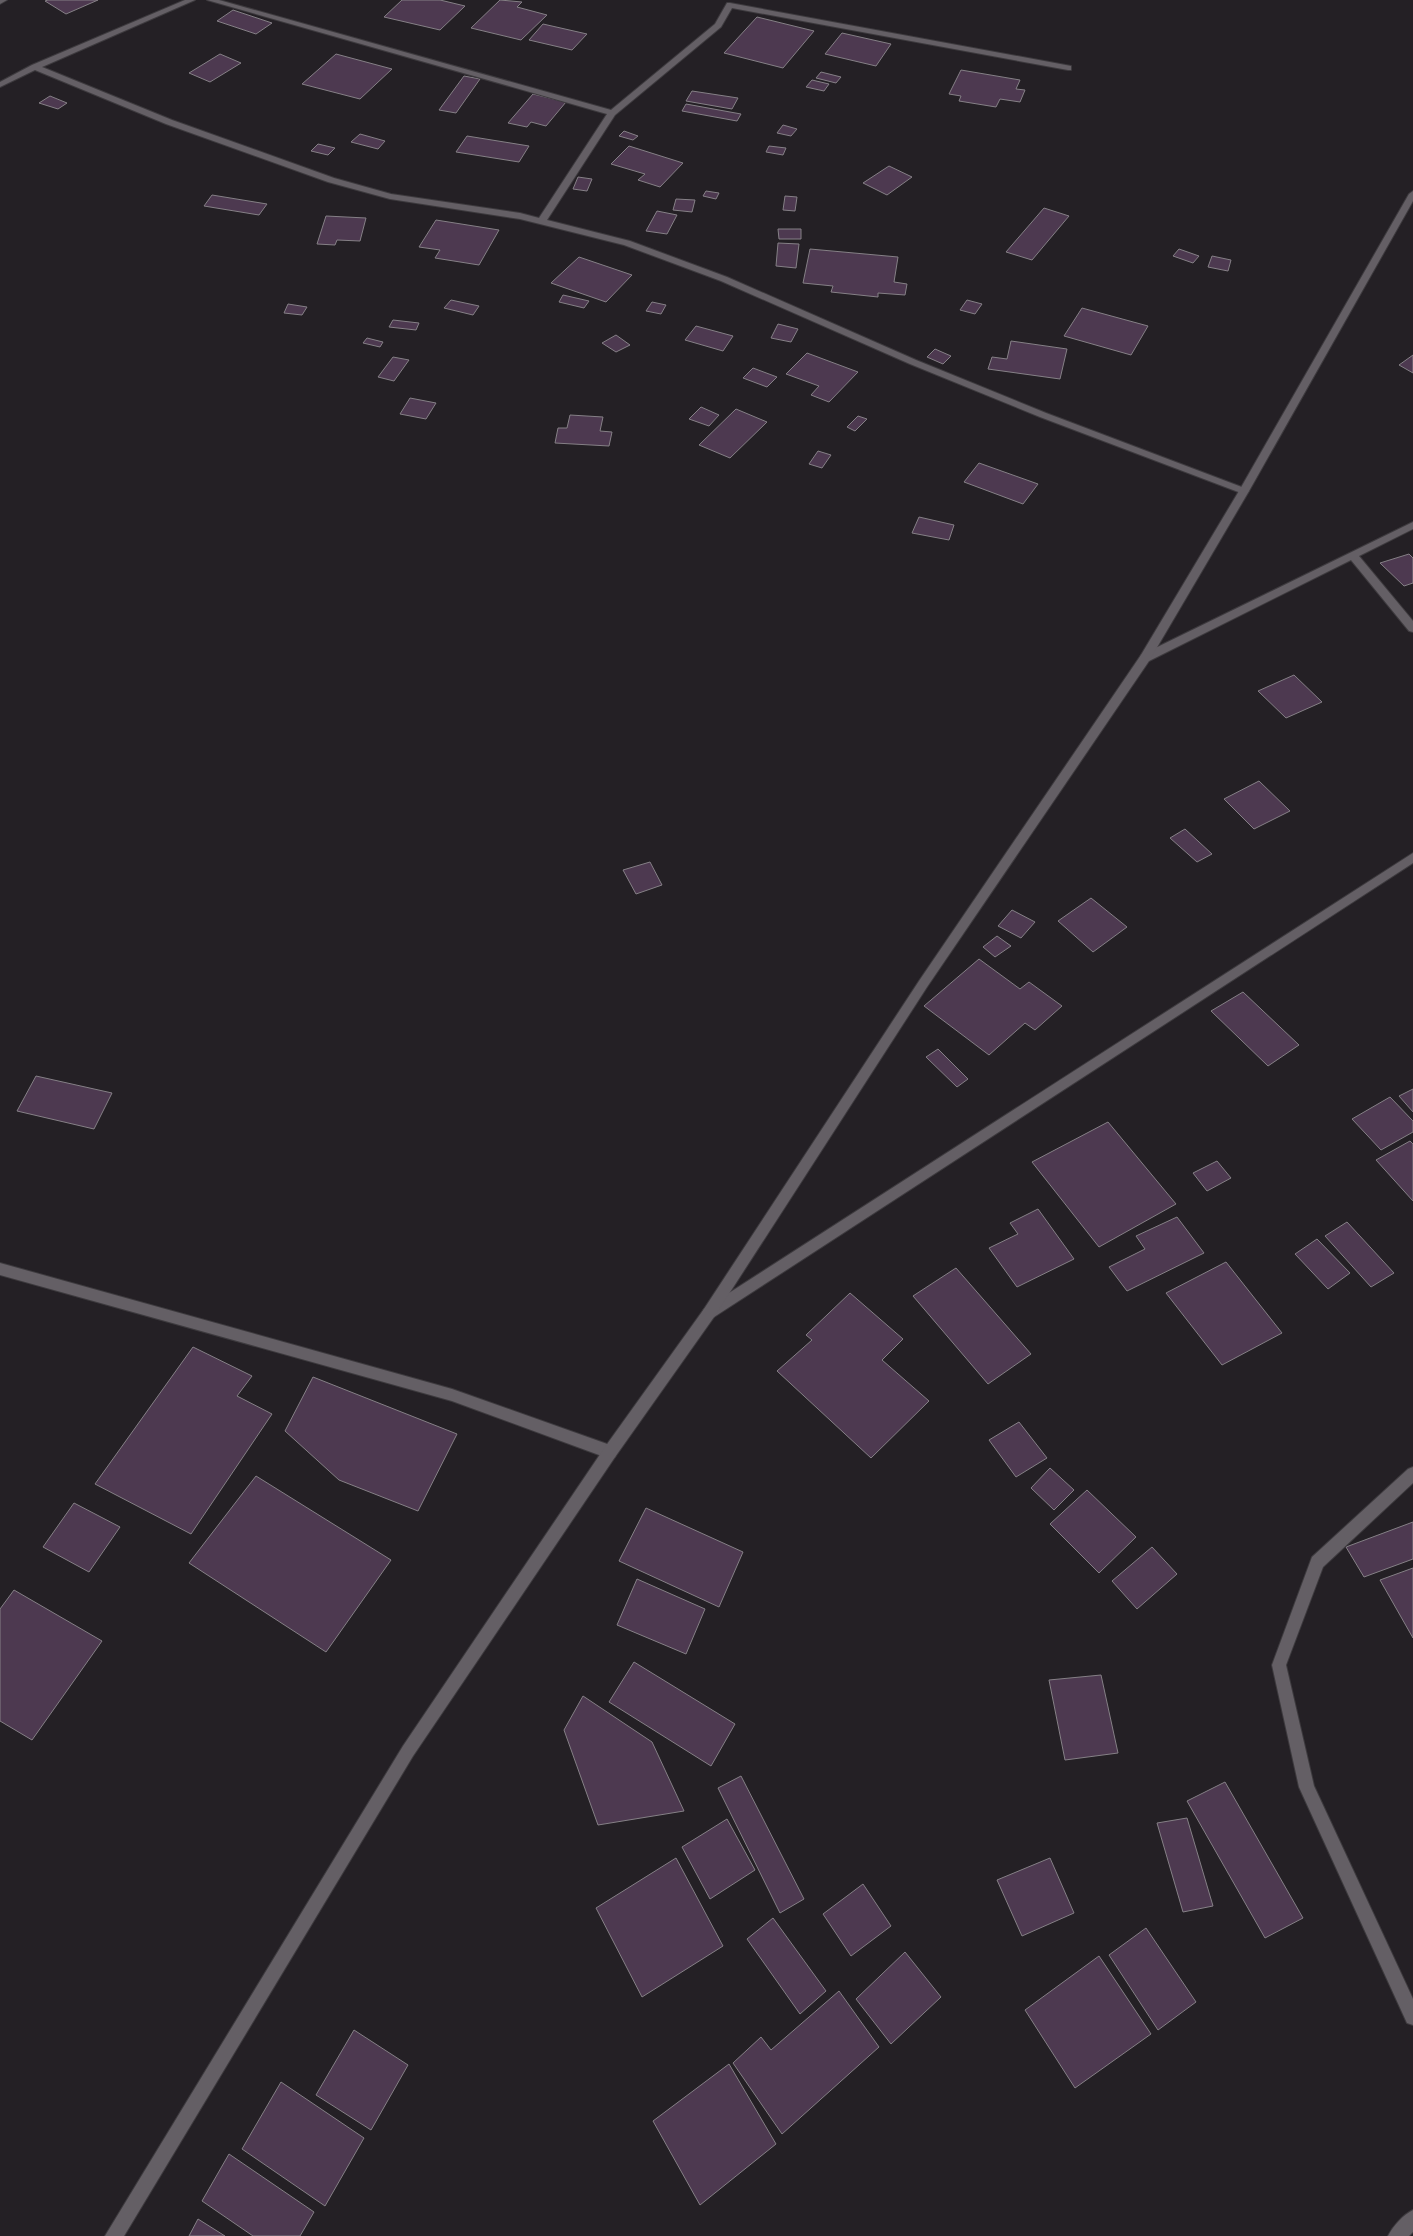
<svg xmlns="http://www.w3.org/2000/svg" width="1413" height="2236" font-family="'Public Sans',sans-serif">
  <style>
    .building { fill: #4d3950; stroke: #858086 }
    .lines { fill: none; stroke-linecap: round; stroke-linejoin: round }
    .street-casing { stroke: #3d3a3e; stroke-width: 2 }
    .secondary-casing { stroke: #3d3a3e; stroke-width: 2 }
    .street { fill: #645f65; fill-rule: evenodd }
    .secondary { fill: #645f65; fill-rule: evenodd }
  </style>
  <rect width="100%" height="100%" fill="#242025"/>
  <path class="building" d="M 48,0 L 98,0 L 66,14 L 45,1 Z
    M 402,0 L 440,0 L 465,6 L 440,30 L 384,17 Z
    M 500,0 L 522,2 L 517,7 L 547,15 L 521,40 L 471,28 Z
    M 233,10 L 272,23 L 256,34 L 217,21 Z
    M 757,17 L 814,31 L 783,68 L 724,53 Z
    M 543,24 L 587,34 L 572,50 L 529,40 Z
    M 842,33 L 891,44 L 876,66 L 825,54 Z
    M 220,54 L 241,63 L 210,82 L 189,73 Z
    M 336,54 L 392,69 L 360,99 L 302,84 Z
    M 961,70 L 1020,80 L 1016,89 L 1025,90 L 1020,102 L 1000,99 L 996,107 L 959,101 L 961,96 L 949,94 Z
    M 821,72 L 841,77 L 836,83 L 816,78 Z
    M 464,76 L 480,79 L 456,113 L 439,110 Z
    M 812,80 L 829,84 L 824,91 L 806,87 Z
    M 692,91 L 738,98 L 732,109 L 686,101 Z
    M 533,94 L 566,102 L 546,126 L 531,122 L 527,127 L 508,123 Z
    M 50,96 L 67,103 L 58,109 L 39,103 Z
    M 686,104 L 741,114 L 737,121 L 682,111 Z
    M 783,125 L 797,129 L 791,136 L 777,133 Z
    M 624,131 L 638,136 L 633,140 L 619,136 Z
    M 360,134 L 385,141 L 378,149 L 351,142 Z
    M 467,136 L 529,146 L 519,162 L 456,152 Z
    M 318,144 L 335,148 L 328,155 L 311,151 Z
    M 629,146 L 683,163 L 660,187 L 638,180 L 645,174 L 611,164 Z
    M 769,146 L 786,148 L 783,155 L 766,152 Z
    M 889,166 L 912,177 L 887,195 L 863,183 Z
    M 578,177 L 592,179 L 587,191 L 573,189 Z
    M 706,191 L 719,193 L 716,199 L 703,196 Z
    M 212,195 L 267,204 L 259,215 L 204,206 Z
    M 785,196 L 797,197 L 795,211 L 783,210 Z
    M 676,199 L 695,200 L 692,212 L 673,210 Z
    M 1044,208 L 1069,216 L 1032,260 L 1006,252 Z
    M 657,211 L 677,215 L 667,234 L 646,231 Z
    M 326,216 L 366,218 L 360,241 L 337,240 L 335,245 L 317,244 Z
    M 436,220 L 499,230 L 479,265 L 435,258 L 440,250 L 419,247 Z
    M 778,229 L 801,229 L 801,239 L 779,239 Z
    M 778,243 L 799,244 L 796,268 L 776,266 Z
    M 810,249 L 898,257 L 894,282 L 907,284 L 905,295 L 878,293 L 878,297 L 831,292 L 833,286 L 803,283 Z
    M 1179,249 L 1199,256 L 1193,263 L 1173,256 Z
    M 1212,256 L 1231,260 L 1228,271 L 1208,267 Z
    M 579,257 L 632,275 L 606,302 L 551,283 Z
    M 563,295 L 589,301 L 584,308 L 559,302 Z
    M 451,300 L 479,306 L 473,315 L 444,308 Z
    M 967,300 L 982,304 L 975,314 L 960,310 Z
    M 652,302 L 666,305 L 661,314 L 646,311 Z
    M 288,304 L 307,307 L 302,315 L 284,313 Z
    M 1082,308 L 1148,326 L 1131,355 L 1064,336 Z
    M 393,320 L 419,323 L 416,330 L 389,327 Z
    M 778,324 L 798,329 L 791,342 L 771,338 Z
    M 696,326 L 733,336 L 723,351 L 685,340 Z
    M 616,335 L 630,345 L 616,352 L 602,343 Z
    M 367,338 L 383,342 L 380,347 L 363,343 Z
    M 1011,341 L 1067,349 L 1060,379 L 988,369 L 992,357 L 1007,359 Z
    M 935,349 L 951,356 L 943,364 L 927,357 Z
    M 807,353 L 858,372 L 829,402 L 811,395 L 819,386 L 786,374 Z
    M 1413,355 L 1413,373 L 1399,365 Z
    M 393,357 L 409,360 L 394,381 L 378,377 Z
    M 753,368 L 777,377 L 767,387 L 743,378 Z
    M 410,398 L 436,403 L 426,419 L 400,414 Z
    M 701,407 L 719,415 L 709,426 L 689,419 Z
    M 736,409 L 767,422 L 730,458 L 699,445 Z
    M 570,415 L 603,417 L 600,431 L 612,432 L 609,446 L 555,443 L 558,428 L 567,428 Z
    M 858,416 L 867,419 L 855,431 L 847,427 Z
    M 818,451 L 831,455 L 822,468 L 809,464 Z
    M 979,463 L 1038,484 L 1023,504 L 964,482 Z
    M 919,517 L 954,525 L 949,540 L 912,533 Z
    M 1409,554 L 1413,558 L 1413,583 L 1404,586 L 1380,563 Z
    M 1294,675 L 1322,702 L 1286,718 L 1258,691 Z
    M 1259,781 L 1290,811 L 1254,829 L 1224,799 Z
    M 1185,829 L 1212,854 L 1197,862 L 1170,838 Z
    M 650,862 L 662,885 L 636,894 L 623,870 Z
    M 1091,898 L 1127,927 L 1093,952 L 1058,921 Z
    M 1012,910 L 1035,922 L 1021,938 L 998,926 Z
    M 997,936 L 1011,946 L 995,957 L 983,947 Z
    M 979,959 L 1020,989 L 1029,982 L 1062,1006 L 1035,1030 L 1025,1023 L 989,1055 L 924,1006 Z
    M 1243,992 L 1299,1045 L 1268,1066 L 1211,1011 Z
    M 938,1049 L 968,1079 L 957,1087 L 926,1057 Z
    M 36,1076 L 112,1093 L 94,1129 L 17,1111 Z
    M 1413,1089 L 1413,1112 L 1399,1096 Z
    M 1390,1097 L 1413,1121 L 1413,1132 L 1381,1150 L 1352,1119 Z
    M 1108,1122 L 1176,1204 L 1099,1247 L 1032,1162 Z
    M 1410,1141 L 1413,1144 L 1413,1201 L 1376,1160 Z
    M 1217,1161 L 1231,1178 L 1207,1191 L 1193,1173 Z
    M 1038,1209 L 1074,1259 L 1017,1287 L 989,1248 L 1018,1234 L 1010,1223 Z
    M 1177,1217 L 1204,1253 L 1127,1291 L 1109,1267 L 1145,1249 L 1136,1236 Z
    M 1347,1222 L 1394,1273 L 1371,1287 L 1325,1236 Z
    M 1317,1239 L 1350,1273 L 1328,1289 L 1295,1254 Z
    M 1226,1262 L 1282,1333 L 1222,1365 L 1166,1293 Z
    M 956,1268 L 1031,1354 L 988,1384 L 913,1296 Z
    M 850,1293 L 903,1339 L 882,1360 L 929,1401 L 871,1458 L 777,1371 L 812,1340 L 806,1335 Z
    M 193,1347 L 252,1376 L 237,1396 L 272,1414 L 191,1534 L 95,1484 Z
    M 313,1377 L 457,1434 L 418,1511 L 339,1480 L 285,1431 Z
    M 1019,1422 L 1047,1458 L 1016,1477 L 989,1440 Z
    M 1050,1468 L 1074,1490 L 1054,1510 L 1031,1488 Z
    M 256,1476 L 391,1560 L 326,1652 L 189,1563 Z
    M 1087,1490 L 1136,1537 L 1099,1573 L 1050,1524 Z
    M 74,1503 L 120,1527 L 89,1572 L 43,1547 Z
    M 646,1508 L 743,1552 L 719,1607 L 619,1561 Z
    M 1413,1522 L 1413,1559 L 1364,1577 L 1346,1547 Z
    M 1152,1547 L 1177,1574 L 1137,1609 L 1112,1581 Z
    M 1413,1568 L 1413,1638 L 1380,1580 Z
    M 637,1579 L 705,1609 L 686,1654 L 617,1625 Z
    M 14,1590 L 102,1641 L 32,1740 L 0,1721 L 0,1609 Z
    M 634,1662 L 735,1724 L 711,1766 L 609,1702 Z
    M 1101,1675 L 1118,1753 L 1065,1760 L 1049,1680 Z
    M 583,1696 L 652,1742 L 684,1811 L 598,1825 L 564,1730 Z
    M 741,1776 L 804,1899 L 780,1913 L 718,1788 Z
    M 1225,1782 L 1303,1918 L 1265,1938 L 1187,1801 Z
    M 1187,1818 L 1213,1906 L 1183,1912 L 1157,1823 Z
    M 727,1819 L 755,1870 L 710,1899 L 682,1847 Z
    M 676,1858 L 723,1946 L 642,1997 L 596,1908 Z
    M 1050,1858 L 1074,1913 L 1022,1936 L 997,1880 Z
    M 863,1884 L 891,1926 L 851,1956 L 823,1914 Z
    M 773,1918 L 826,1991 L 800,2014 L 747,1939 Z
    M 1146,1928 L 1196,2002 L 1158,2030 L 1109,1955 Z
    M 905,1952 L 941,1997 L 891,2044 L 856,1999 Z
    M 1099,1956 L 1151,2034 L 1075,2088 L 1025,2010 Z
    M 839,1991 L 879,2047 L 782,2134 L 733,2063 L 761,2037 L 771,2050 Z
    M 354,2030 L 408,2065 L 371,2130 L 316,2095 Z
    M 729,2064 L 776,2144 L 700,2205 L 653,2121 Z
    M 281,2082 L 364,2138 L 325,2206 L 242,2149 Z
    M 229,2154 L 314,2212 L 300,2236 L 253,2236 L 202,2201 Z
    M 198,2219 L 225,2236 L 189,2236 Z"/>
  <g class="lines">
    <g class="street-casing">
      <path id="street" d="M 0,0 L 7,0 L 0,4 Z
        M 185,0 L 195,0 L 42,67 L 172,120 L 334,178 L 391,194 L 520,213 L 539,218 L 607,114 L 207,0 L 219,0 L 611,110 L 715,24 L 727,3 L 730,3 L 1071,66 L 1071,70 L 1068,70 L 732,8 L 721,27 L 615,115 L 547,220 L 630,241 L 727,277 L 916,360 L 1046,413 L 1247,489 L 1249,491 L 1244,494 L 1241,493 L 1040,417 L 910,364 L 721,281 L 624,245 L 520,219 L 390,199 L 328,182 L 166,124 L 35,70 L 0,87 L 0,82 L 32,65 Z
        M 1413,522 L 1413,529 L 1359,556 L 1413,621 L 1413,632 L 1409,631 L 1351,560 L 1149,661 L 1141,661 L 1140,658 L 1141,655 Z
        M 1413,853 L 1413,863 L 714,1317 L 709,1319 L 704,1317 L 702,1313 L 704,1309 Z
        M 0,1263 L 452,1389 L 610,1445 L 615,1447 L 617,1452 L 615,1457 L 610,1459 L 452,1401 L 0,1275 Z
        M 1413,1467 L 1413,1483 L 1323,1567 L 1286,1665 L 1314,1786 L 1413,1999 L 1413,2025 L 1407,2023 L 1299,1787 L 1272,1665 L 1312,1557 L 1408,1469 Z
        M 1413,2210 L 1413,2232 L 1409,2236 L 1388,2236 C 1393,2226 1403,2215 1413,2210 Z"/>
    </g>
    <g class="secondary-casing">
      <path id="secondary" d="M 1413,191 L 1413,201 L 1249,491 L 1149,661 L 927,987 L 714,1317 L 615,1457 L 413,1756 L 124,2236 L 105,2236 L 403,1746 L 605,1447 L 704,1309 L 919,981 L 1141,655 L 1239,491 L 1409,194 Z"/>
    </g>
    <use href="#street" class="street"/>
    <use href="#secondary" class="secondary"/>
  </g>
</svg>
